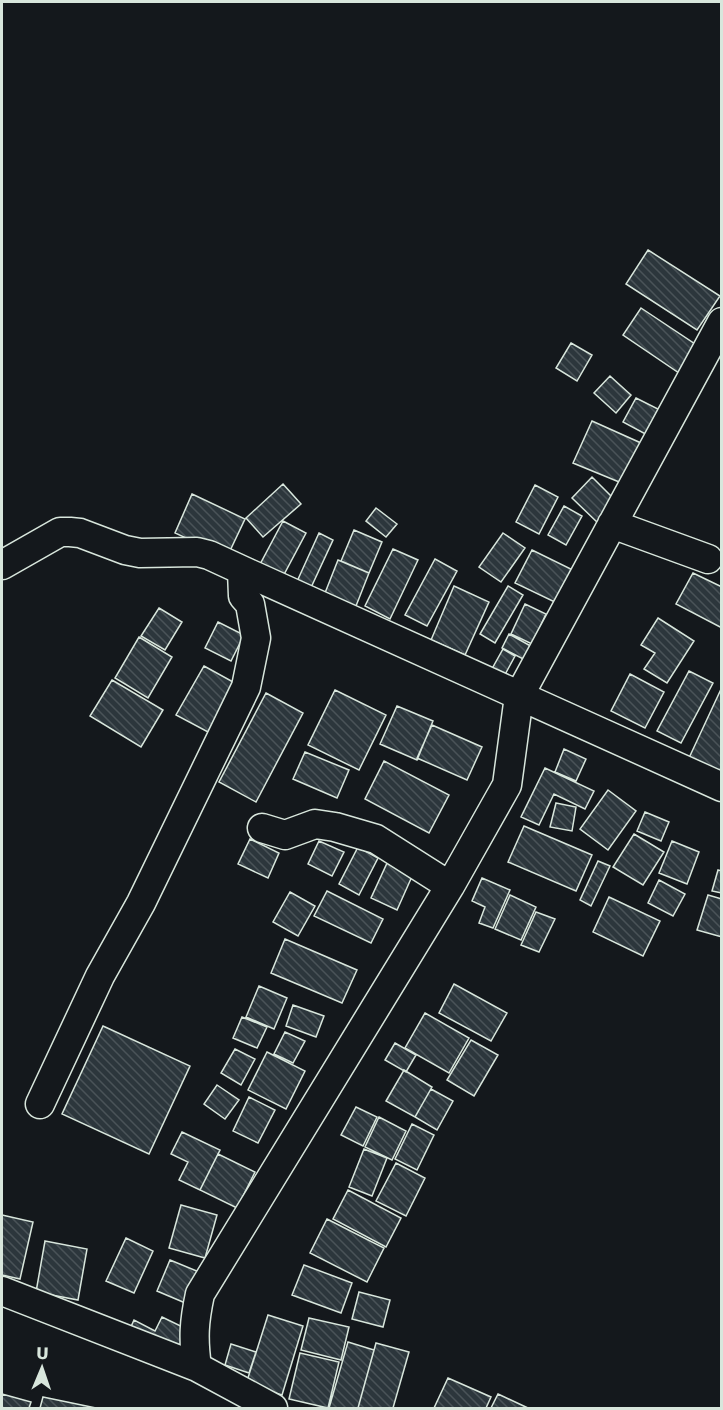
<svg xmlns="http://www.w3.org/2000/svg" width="723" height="1410" font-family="'DejaVu Sans',sans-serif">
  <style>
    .building { fill: url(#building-back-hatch); stroke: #d8e6dc; stroke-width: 1.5 }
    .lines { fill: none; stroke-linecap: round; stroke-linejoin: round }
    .street-casing { stroke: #d8e6dc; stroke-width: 31 }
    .street { stroke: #14181c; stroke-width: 28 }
  </style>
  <defs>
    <pattern id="building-back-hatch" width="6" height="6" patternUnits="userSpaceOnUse" patternTransform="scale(1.5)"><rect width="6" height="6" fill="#2c363c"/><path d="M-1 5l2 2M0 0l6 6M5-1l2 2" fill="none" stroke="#4a5358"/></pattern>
  </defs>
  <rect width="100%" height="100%" fill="#14181c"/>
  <path class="building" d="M 648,250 L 720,296 L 697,330 L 626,284 Z
    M 641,308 L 698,346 L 679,373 L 623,335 Z
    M 571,343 L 592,355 L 577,381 L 556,368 Z
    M 610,376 L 631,395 L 616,413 L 594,393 Z
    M 636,398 L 664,412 L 651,437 L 623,422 Z
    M 592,421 L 641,443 L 624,484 L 573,463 Z
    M 592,477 L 619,504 L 599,524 L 572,498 Z
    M 283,484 L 301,504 L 263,537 L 246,518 Z
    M 535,485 L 558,497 L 539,534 L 516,522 Z
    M 192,494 L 245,519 L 227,557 L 175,533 Z
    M 564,506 L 582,516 L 566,545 L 548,535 Z
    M 376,508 L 397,524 L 386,537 L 366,521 Z
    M 283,521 L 306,533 L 280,582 L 257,570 Z
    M 354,530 L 382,542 L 369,573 L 341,561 Z
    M 319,533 L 333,540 L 308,594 L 294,588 Z
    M 503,533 L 525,548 L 501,582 L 479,567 Z
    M 393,549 L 418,560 L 390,619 L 365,606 Z
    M 532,550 L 577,572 L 561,605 L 515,583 Z
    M 435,559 L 457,571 L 427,626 L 405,615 Z
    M 338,560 L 369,573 L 354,611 L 323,598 Z
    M 693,573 L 722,587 L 722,628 L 676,604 Z
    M 454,586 L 489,602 L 465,655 L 431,640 Z
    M 508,586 L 523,595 L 495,643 L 480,634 Z
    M 525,604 L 546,614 L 532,644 L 511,634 Z
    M 159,608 L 182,622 L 165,650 L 141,636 Z
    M 658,618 L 694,641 L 667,683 L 644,669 L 655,653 L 641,645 Z
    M 218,622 L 244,635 L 231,661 L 205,648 Z
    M 509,634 L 538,650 L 531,663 L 502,648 Z
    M 139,637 L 172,657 L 148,698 L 115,678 Z
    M 503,649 L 515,656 L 501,682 L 488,676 Z
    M 204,666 L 235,683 L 208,732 L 176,715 Z
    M 689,671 L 713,683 L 681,743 L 657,731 Z
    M 630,674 L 664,692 L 645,728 L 611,711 Z
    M 112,680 L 163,710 L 141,747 L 90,716 Z
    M 722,687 L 722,766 L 718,773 L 688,760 Z
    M 335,690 L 386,715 L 359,770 L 308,745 Z
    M 266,693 L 303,713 L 256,802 L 219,782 Z
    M 397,706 L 433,721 L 417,760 L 380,744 Z
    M 432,725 L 482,747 L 467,780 L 417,758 Z
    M 564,749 L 586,759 L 576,781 L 555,772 Z
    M 305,752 L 349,770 L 337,798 L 293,779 Z
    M 384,761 L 449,795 L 429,833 L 365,799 Z
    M 545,768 L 594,791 L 585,809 L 554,794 L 539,825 L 521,817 Z
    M 608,790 L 636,811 L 608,850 L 580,829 Z
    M 556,803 L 576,807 L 572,831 L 550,827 Z
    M 645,812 L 669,822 L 661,841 L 637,831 Z
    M 524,826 L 592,855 L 576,891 L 508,862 Z
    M 634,834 L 664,852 L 643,885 L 613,867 Z
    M 250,839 L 279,853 L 268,878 L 238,864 Z
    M 319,841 L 344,852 L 332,876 L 308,864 Z
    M 672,841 L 699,852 L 687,884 L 659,873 Z
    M 358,847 L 378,858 L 359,895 L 339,884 Z
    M 388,861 L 414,872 L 397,910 L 371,898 Z
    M 598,861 L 610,866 L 591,906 L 580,900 Z
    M 718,870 L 722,871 L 722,893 L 712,891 Z
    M 482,878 L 510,890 L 493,928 L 479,923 L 485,907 L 472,901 Z
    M 659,880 L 685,894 L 673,916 L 648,903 Z
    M 327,891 L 383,919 L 371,943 L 314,916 Z
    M 290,892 L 315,906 L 298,936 L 273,922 Z
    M 510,895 L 536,907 L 521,940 L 495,929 Z
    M 708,895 L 722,899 L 722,937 L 697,930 Z
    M 609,897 L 660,921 L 643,956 L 593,932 Z
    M 536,912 L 555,919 L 539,952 L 521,945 Z
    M 285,939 L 357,970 L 342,1003 L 271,973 Z
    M 454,984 L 507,1013 L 491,1041 L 439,1013 Z
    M 259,986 L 287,998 L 274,1029 L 246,1017 Z
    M 293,1005 L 324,1016 L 316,1037 L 286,1026 Z
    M 425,1013 L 469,1038 L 449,1073 L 405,1048 Z
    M 242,1017 L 267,1027 L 257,1048 L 233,1038 Z
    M 103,1026 L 190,1066 L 149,1154 L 62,1114 Z
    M 285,1032 L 305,1041 L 293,1063 L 274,1054 Z
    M 471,1040 L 498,1055 L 474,1096 L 447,1080 Z
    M 395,1043 L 416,1055 L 406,1072 L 385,1060 Z
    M 235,1049 L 255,1059 L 241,1085 L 221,1073 Z
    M 267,1052 L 305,1071 L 286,1109 L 248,1090 Z
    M 404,1070 L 432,1087 L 415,1117 L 386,1101 Z
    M 217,1085 L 239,1100 L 225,1119 L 204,1104 Z
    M 431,1089 L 453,1101 L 437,1130 L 415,1117 Z
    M 249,1097 L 275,1110 L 258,1143 L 233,1131 Z
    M 356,1107 L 377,1117 L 363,1146 L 341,1135 Z
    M 379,1117 L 406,1131 L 392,1160 L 365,1147 Z
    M 412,1124 L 434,1135 L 417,1170 L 395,1159 Z
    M 182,1132 L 220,1150 L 200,1190 L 179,1180 L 188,1162 L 171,1154 Z
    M 364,1149 L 387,1158 L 372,1196 L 349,1187 Z
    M 218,1154 L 255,1172 L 237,1208 L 200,1190 Z
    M 396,1163 L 425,1178 L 406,1216 L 376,1201 Z
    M 348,1190 L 401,1218 L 386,1247 L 333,1219 Z
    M 181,1205 L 217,1215 L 205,1258 L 169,1248 Z
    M 2,1215 L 33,1222 L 20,1279 L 2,1275 Z
    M 327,1219 L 384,1248 L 367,1282 L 310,1253 Z
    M 126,1238 L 153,1251 L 134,1293 L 106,1281 Z
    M 45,1241 L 87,1249 L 78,1300 L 36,1292 Z
    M 170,1260 L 204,1274 L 190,1305 L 157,1291 Z
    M 304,1265 L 352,1283 L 341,1313 L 292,1295 Z
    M 359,1292 L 390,1300 L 383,1327 L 352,1319 Z
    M 268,1315 L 303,1326 L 282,1395 L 246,1384 Z
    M 162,1317 L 191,1331 L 180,1353 L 130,1329 L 134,1320 L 155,1331 Z
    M 309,1318 L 349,1327 L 341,1360 L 301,1350 Z
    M 348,1342 L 374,1350 L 358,1408 L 329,1408 Z
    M 376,1343 L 409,1352 L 393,1408 L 358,1408 Z
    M 231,1344 L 256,1352 L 249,1373 L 225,1365 Z
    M 300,1353 L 339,1362 L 328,1408 L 289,1399 Z
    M 448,1378 L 491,1397 L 486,1408 L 434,1408 Z
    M 2,1394 L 31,1402 L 29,1408 L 2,1408 Z
    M 498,1394 L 528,1408 L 491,1408 Z
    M 43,1397 L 96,1408 L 40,1408 Z"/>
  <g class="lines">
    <g class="street-casing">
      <path id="street" d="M 612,524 L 708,559
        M 2,565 L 60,532 L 70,532 L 80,533 L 125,550 L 140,553 L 197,552 L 209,555 L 248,573 L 722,787
        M 262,828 L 285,835 L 315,824 L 335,827 L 376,839 L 450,886
        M 40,1104 L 100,976 L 141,903 L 246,687 L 256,638 L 250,604 L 243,596 L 242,571
        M 2,1291 L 197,1367
        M 273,1408 L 197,1367 C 193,1338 194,1322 200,1294 L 450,886 L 507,785 L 519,696 L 722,322"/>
    </g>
    <use href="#street" class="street"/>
  </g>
  <rect width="723" height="1410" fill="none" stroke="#d8e6dc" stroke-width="6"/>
  <g transform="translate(42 1368) rotate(2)" stroke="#14181c" stroke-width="4.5" paint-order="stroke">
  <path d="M0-4.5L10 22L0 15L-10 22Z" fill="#d8e6dc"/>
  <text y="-9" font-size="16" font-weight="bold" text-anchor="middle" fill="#d8e6dc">U</text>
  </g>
</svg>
